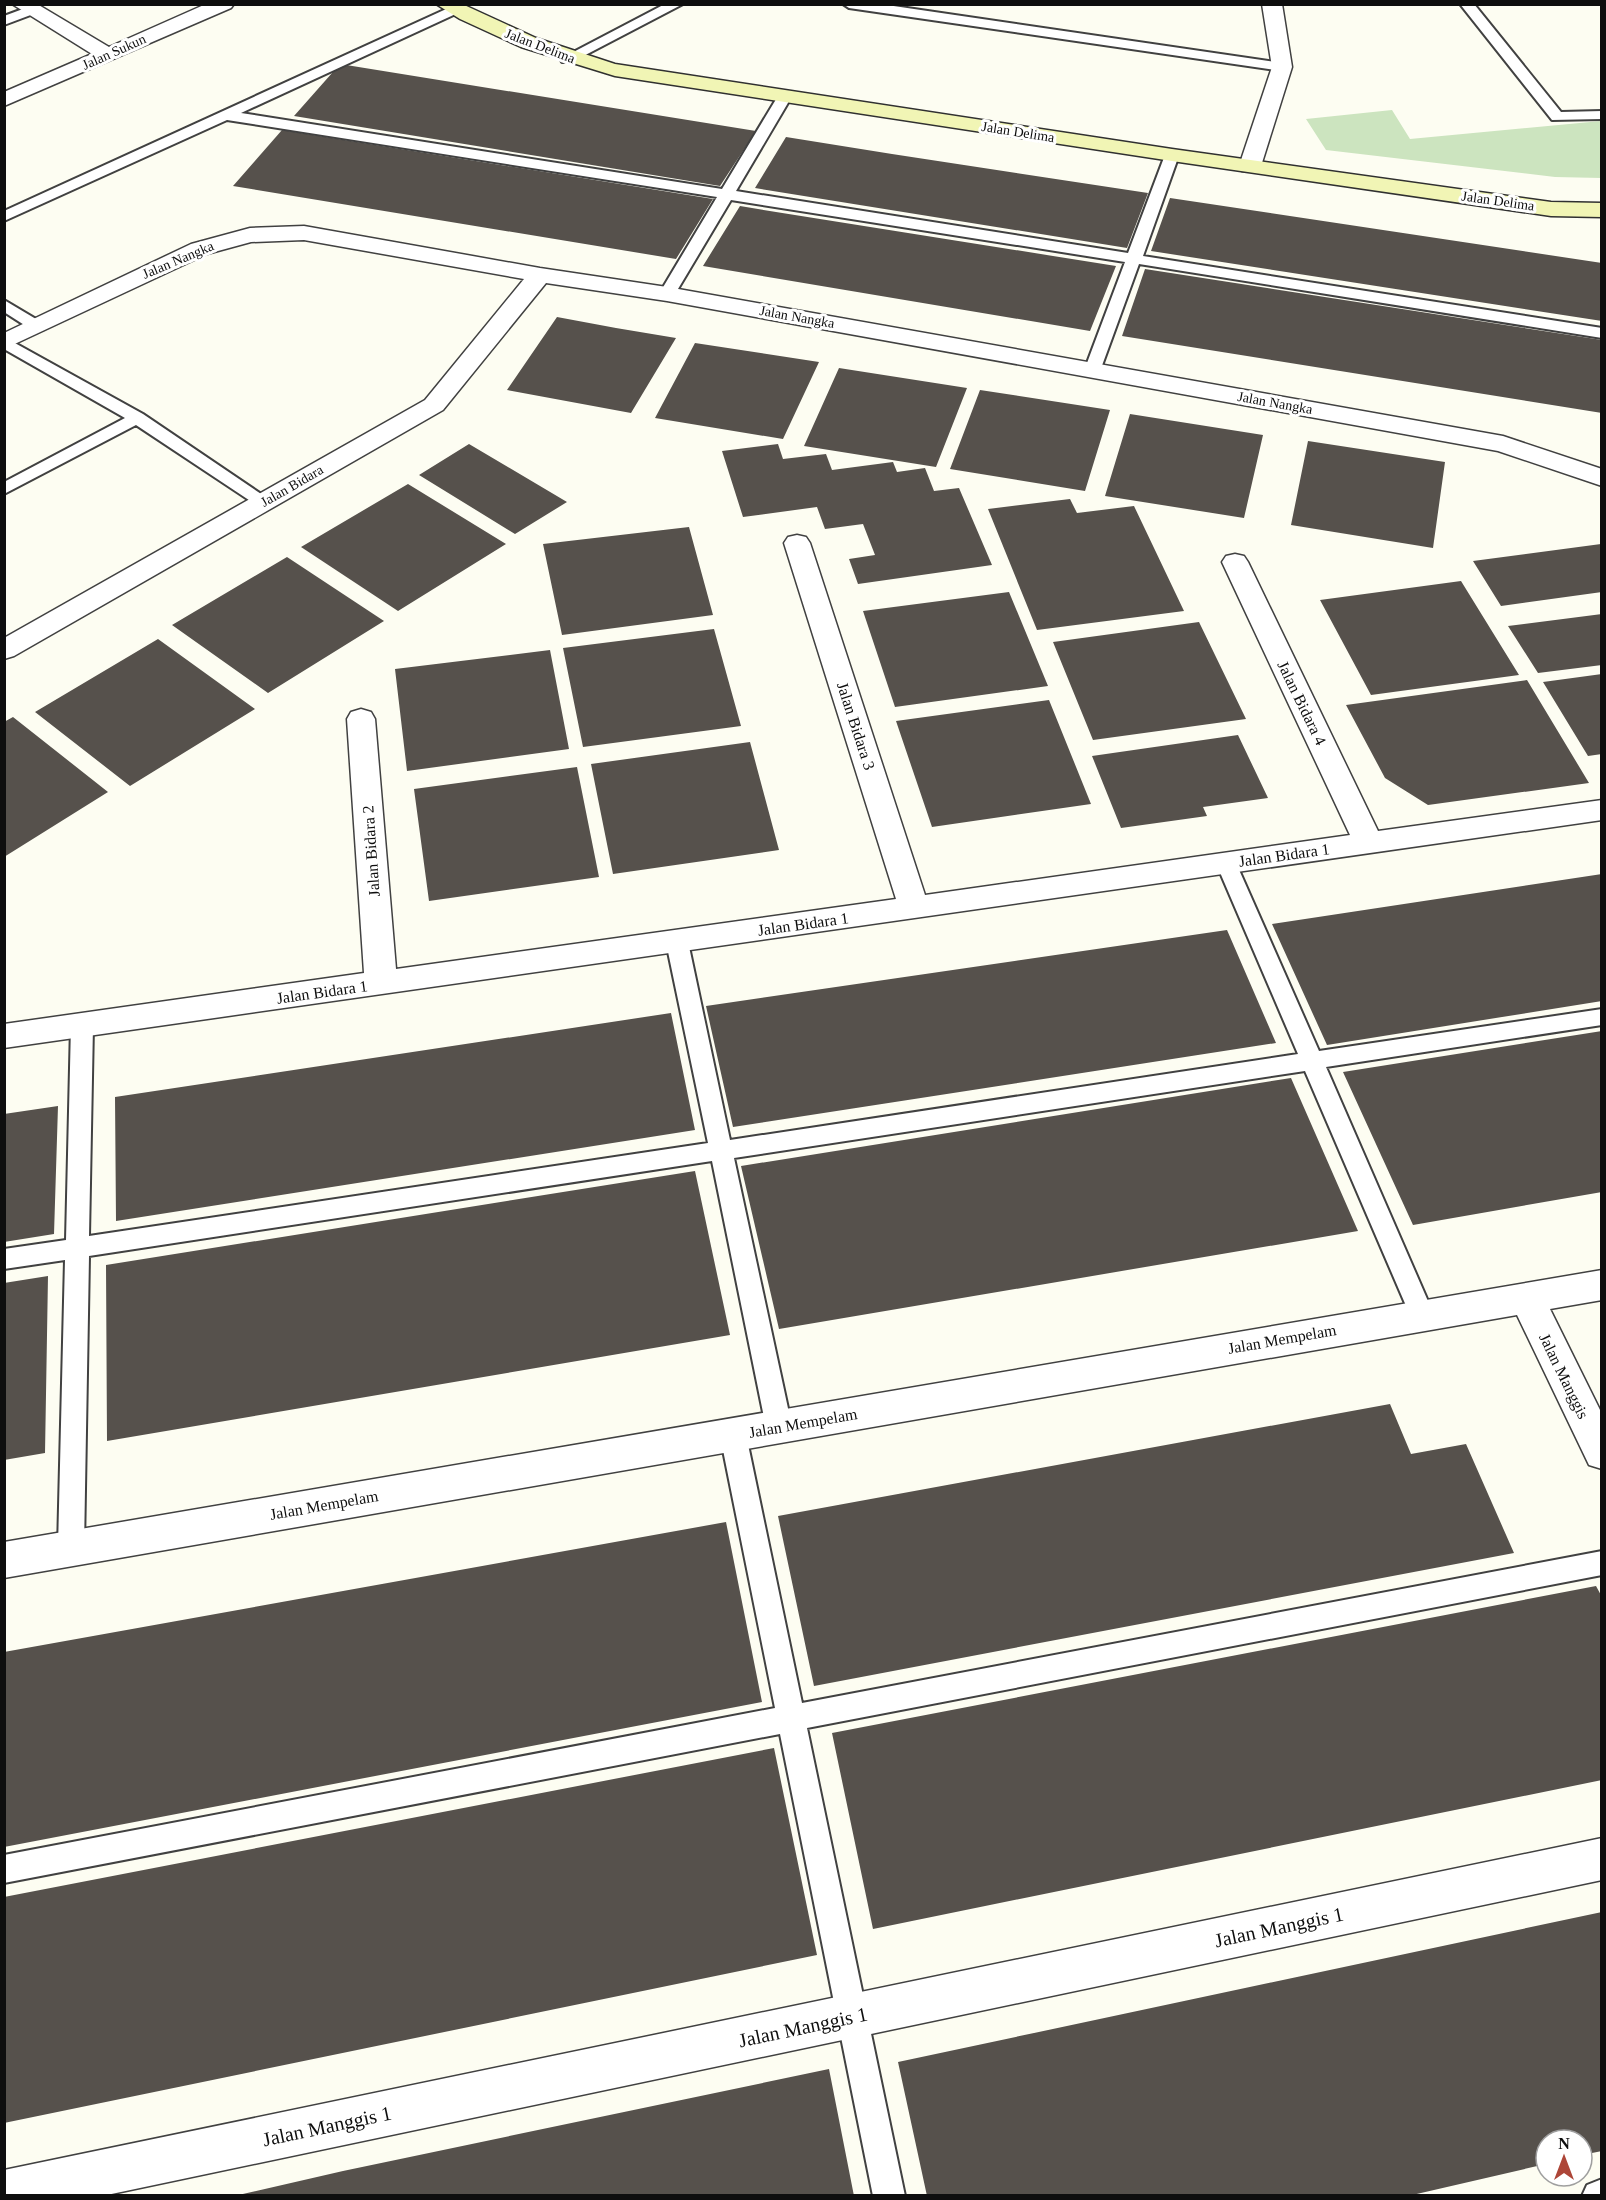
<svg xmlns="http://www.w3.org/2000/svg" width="1606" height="2200" font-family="'Times New Roman',serif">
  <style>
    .green { fill: #cce4bf }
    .building { fill: #56514c }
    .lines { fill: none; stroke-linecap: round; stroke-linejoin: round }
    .lane-casing { stroke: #414141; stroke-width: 4 }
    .street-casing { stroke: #414141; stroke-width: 3 }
    .secondary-casing { stroke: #303030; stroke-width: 3 }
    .lane { fill: #fff; fill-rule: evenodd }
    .street { fill: #fff; fill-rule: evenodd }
    .secondary { fill: #f1f5b5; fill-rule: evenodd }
    .labels { text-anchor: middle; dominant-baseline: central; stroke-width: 6; stroke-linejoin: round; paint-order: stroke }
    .far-street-label { font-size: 14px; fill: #0e0e0e; stroke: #fff }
    .street-label { font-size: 16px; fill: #0e0e0e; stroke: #fff }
    .near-street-label { font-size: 20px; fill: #0e0e0e; stroke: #fff }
  </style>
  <rect width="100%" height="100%" fill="#fdfdf2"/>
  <path class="green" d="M 1392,110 L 1410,139 L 1601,121 L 1601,178 L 1555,177 L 1326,150 L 1306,119 Z"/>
  <path class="building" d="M 340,64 L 756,131 L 720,186 L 294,116 Z
    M 282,130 L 570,176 L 713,199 L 676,259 L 233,186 Z
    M 786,137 L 892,154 L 1148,193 L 1127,248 L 755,188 Z
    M 1170,198 L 1602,263 L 1602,321 L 1151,251 Z
    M 740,206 L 776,212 L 1116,266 L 1090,331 L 703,266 Z
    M 1145,269 L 1602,340 L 1602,413 L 1122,336 Z
    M 557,317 L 616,328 L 676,338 L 631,413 L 507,390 Z
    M 695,343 L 819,362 L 783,439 L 655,418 Z
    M 839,368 L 967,388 L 936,467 L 804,446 Z
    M 980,390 L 1110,410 L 1085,491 L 950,469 Z
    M 1130,414 L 1263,435 L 1244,518 L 1105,496 Z
    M 1308,441 L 1445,462 L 1433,548 L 1291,525 Z
    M 469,444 L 567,502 L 515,534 L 419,475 Z
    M 778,444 L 783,459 L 826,454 L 832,470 L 893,462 L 897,472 L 925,468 L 934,491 L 959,488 L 992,565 L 858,584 L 849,559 L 875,555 L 863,524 L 825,529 L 817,507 L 743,517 L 722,451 Z
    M 408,484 L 506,544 L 398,611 L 301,547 Z
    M 1070,499 L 1077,513 L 1134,506 L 1184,611 L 1037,630 L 988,509 Z
    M 689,527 L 713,615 L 562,635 L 543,544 Z
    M 1601,544 L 1602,592 L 1501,606 L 1473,561 Z
    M 287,557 L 384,621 L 268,693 L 172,625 Z
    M 1461,581 L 1519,675 L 1371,695 L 1320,600 Z
    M 1009,592 L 1048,686 L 895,707 L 863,611 Z
    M 1602,614 L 1602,665 L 1538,673 L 1508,626 Z
    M 1199,622 L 1246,719 L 1093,740 L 1053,642 Z
    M 714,629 L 741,726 L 583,747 L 563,648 Z
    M 158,639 L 255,709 L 130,786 L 35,712 Z
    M 550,650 L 569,749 L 407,771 L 395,669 Z
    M 1602,674 L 1602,754 L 1588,756 L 1543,682 Z
    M 1527,680 L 1589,783 L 1428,805 L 1385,778 L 1346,705 Z
    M 1049,700 L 1091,804 L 932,827 L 896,721 Z
    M 13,717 L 108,792 L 4,857 L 4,722 Z
    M 1238,735 L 1268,798 L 1203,807 L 1207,816 L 1121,828 L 1092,756 Z
    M 750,742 L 779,850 L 613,874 L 591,764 Z
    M 577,767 L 599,877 L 429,901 L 414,789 Z
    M 1602,874 L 1602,1001 L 1327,1045 L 1272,924 Z
    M 1227,930 L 1276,1043 L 733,1127 L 706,1006 Z
    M 671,1013 L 695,1130 L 116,1221 L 115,1097 Z
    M 1602,1031 L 1602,1192 L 1413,1225 L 1343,1072 Z
    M 1291,1078 L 1358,1231 L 779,1329 L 741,1166 Z
    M 58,1106 L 54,1234 L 4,1242 L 4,1114 Z
    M 695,1171 L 730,1335 L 107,1441 L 106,1265 Z
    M 48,1276 L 45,1453 L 4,1460 L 4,1283 Z
    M 1390,1404 L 1411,1454 L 1466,1444 L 1514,1553 L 814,1686 L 778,1516 Z
    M 726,1522 L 762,1702 L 4,1847 L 4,1652 Z
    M 1596,1586 L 1602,1597 L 1602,1780 L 873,1929 L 832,1733 Z
    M 774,1748 L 817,1955 L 4,2123 L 4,1897 Z
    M 1602,1912 L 1602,2151 L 1582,2155 L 1582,2140 L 1546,2140 L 1546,2164 L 1408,2196 L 927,2196 L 898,2062 Z
    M 829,2069 L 854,2196 L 234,2196 L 343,2171 Z"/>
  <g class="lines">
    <g class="lane-casing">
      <path id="lane" d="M 665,4 L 683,4 L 572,62 L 562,62 L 560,59 Z
        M 843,4 L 880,4 L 1282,63 L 1289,67 L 1282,71 L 849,8 Z
        M 1460,4 L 1474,4 L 1561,112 L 1602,111 L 1602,119 L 1552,120 Z
        M 455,5 L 462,9 L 460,12 L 241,113 L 722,189 L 778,96 L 785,92 L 792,96 L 736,191 L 1128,253 L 1165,155 L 1172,151 L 1179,155 L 1143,256 L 1602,328 L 1602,338 L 1139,264 L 1100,371 L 1092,376 L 1084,371 L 1125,262 L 731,200 L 675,294 L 667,299 L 659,294 L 717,197 L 227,120 L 4,221 L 4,211 Z
        M 31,6 L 38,10 L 36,13 L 4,25 L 4,16 Z
        M 4,300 L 41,322 L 43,325 L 41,328 L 29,328 L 4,312 Z
        M 4,337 L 143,414 L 273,502 L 270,506 L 258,506 L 136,425 L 4,494 L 4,482 L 125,418 L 4,349 Z
        M 1226,856 L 1233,858 L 1236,863 L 1319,1051 L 1602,1009 L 1602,1025 L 1326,1067 L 1434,1315 L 1431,1322 L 1422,1325 L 1413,1322 L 1305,1071 L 734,1158 L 792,1427 L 788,1435 L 779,1438 L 770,1435 L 766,1427 L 712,1161 L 89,1256 L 84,1548 L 80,1556 L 71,1560 L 62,1556 L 58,1548 L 65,1260 L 4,1269 L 4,1249 L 66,1240 L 71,1025 L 74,1019 L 82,1017 L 90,1019 L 93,1025 L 89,1236 L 708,1143 L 666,942 L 670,936 L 677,934 L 684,936 L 688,942 L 730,1140 L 1298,1054 L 1216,863 L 1219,858 Z
        M 733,1424 L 742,1427 L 746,1435 L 802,1703 L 1602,1551 L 1602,1575 L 807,1728 L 905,2196 L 873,2196 L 780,1734 L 4,1883 L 4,1855 L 775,1708 L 720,1435 L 724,1427 Z
        M 1602,2179 L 1602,2196 L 1582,2196 L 1587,2185 Z"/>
    </g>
    <g class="street-casing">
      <path id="street" d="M 12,4 L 37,4 L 109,47 L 206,4 L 234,4 L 231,8 L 4,106 L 4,92 L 92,54 Z
        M 1262,4 L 1282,4 L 1292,67 L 1261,166 L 1258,171 L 1242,171 L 1239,166 L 1272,67 Z
        M 304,226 L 540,268 L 667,287 L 1503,436 L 1602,469 L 1602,486 L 1498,451 L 667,301 L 546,283 L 443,410 L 14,656 L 4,659 L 4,638 L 425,400 L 524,279 L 304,240 L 251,242 L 207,254 L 4,349 L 4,333 L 191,244 L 250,228 Z
        M 797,535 L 806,537 L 810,543 L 925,895 L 1350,835 L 1222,562 L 1226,556 L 1235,554 L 1244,556 L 1248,562 L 1378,831 L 1602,800 L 1602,820 L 4,1048 L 4,1024 L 364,973 L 347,719 L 351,712 L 361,709 L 371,712 L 375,719 L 396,969 L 896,899 L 784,543 L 788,537 Z
        M 1602,1270 L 1602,1300 L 1550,1309 L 1602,1414 L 1602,1469 L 1589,1465 L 1517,1315 L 4,1578 L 4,1542 Z
        M 1602,1838 L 1602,1880 L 102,2196 L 4,2196 L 4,2170 Z"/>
    </g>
    <g class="secondary-casing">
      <path id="secondary" d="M 436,4 L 462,4 L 536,38 L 615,64 L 1172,149 L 1551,202 L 1602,203 L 1602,217 L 1551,216 L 1172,161 L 615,76 L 521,47 L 460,19 Z"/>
    </g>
    <use href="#lane" class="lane"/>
    <use href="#street" class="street"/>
    <use href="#secondary" class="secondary"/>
  </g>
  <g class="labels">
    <g class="far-street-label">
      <text transform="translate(540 46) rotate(21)">Jalan Delima</text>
      <text transform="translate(114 52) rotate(-24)">Jalan Sukun</text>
      <text transform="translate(1018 132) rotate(9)">Jalan Delima</text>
      <text transform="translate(1498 201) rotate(8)">Jalan Delima</text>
      <text transform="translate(178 260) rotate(-23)">Jalan Nangka</text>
      <text transform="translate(797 317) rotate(10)">Jalan Nangka</text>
      <text transform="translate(1275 403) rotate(10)">Jalan Nangka</text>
      <text transform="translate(292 486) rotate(-30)">Jalan Bidara</text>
    </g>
    <g class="street-label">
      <text transform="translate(1302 703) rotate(64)">Jalan Bidara 4</text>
      <text transform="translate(856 726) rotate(72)">Jalan Bidara 3</text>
      <text transform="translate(371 851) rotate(-94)">Jalan Bidara 2</text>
      <text transform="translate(1284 855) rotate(-8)">Jalan Bidara 1</text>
      <text transform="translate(803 924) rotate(-8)">Jalan Bidara 1</text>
      <text transform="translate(322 992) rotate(-8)">Jalan Bidara 1</text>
      <text transform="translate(1282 1339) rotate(-10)">Jalan Mempelam</text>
      <text transform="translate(1564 1376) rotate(64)">Jalan Manggis</text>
      <text transform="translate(803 1423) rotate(-10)">Jalan Mempelam</text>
      <text transform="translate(324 1505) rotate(-10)">Jalan Mempelam</text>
    </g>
    <g class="near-street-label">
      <text transform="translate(1279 1927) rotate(-12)">Jalan Manggis 1</text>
      <text transform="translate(803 2027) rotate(-12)">Jalan Manggis 1</text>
      <text transform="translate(327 2126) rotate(-12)">Jalan Manggis 1</text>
    </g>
  </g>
  <rect width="1606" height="2200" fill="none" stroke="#0e0e0e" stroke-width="12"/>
  <g transform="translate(1564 2158)"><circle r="28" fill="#ffffff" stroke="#9f9f9f" stroke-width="1.5"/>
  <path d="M0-4.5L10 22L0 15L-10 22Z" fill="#ad4638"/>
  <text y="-9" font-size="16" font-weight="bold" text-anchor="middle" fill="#0e0e0e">N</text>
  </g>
</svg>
